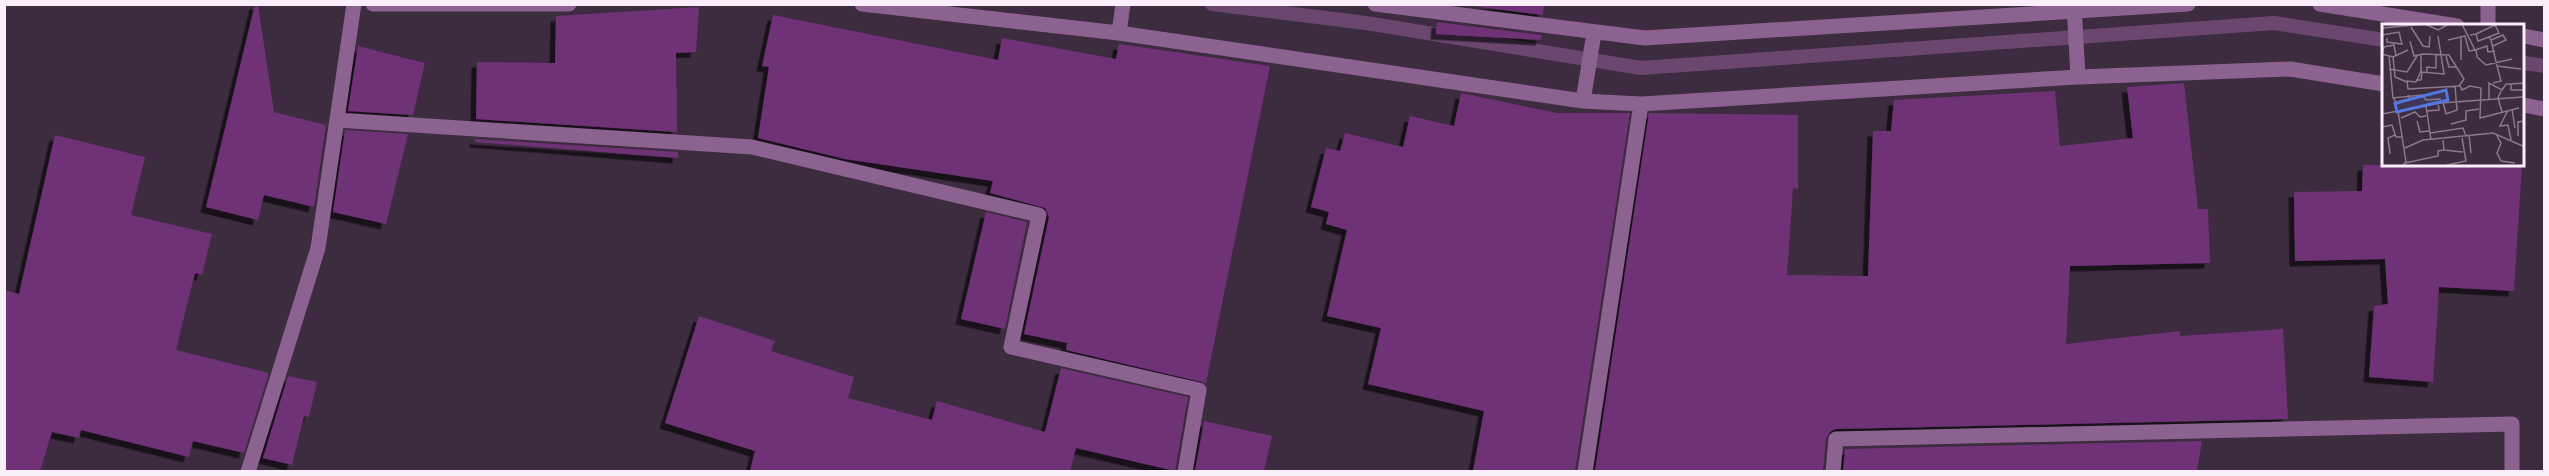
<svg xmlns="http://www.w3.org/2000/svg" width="2549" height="476" font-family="'Noto Serif',serif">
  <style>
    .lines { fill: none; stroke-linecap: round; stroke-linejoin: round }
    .stream { stroke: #6b4770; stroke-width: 14 }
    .building { fill: #6f3177; filter: url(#shadow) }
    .street { stroke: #8c6291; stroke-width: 15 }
    .inset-road { fill: none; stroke: #89798a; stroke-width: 1.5 }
    .view { fill: #5476e1; fill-opacity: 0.15; stroke: #5476e1; stroke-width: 3 }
    .inset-edge { fill: none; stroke: #faeefb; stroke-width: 3 }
  </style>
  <defs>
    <filter id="shadow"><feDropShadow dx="-5.5" dy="5.5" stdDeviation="0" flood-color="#0009"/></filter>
  </defs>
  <rect width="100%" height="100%" fill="#3d2b3f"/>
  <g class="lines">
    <path class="stream" d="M 1212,4 L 1366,23 L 1641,68 L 2274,23 L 2384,40
      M 2524,63 L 2544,66"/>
  </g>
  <path class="building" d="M 255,4 L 258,4 L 274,112 L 326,125 L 314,207 L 264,195 L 258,220 L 206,207 Z
    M 1457,4 L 1544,4 L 1543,15 Z
    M 699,7 L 696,52 L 676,53 L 677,132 L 476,119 L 477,62 L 555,63 L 556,16 Z
    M 773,15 L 998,60 L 1002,38 L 1116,59 L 1119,44 L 1270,66 L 1206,383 L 1066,350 L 1067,343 L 1024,334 L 1049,217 L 1045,208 L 990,193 L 993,181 L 845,159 L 758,138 L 769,67 L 762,66 Z
    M 1437,22 L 1542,35 L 1541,40 L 1436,34 Z
    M 358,46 L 425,63 L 413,115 L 348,111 Z
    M 2184,83 L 2198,209 L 2208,209 L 2210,263 L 2070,266 L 2066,344 L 2180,331 L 2180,336 L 2283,329 L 2288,419 L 1836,429 L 1831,431 L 1826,438 L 1823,471 L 1595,471 L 1649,113 L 1798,115 L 1798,189 L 1793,188 L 1787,275 L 1868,276 L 1873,131 L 1891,131 L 1894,100 L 2055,91 L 2060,146 L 2133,138 L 2127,87 Z
    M 1461,93 L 1557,113 L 1630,113 L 1575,471 L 1473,471 L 1484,411 L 1368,384 L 1381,328 L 1327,316 L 1347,230 L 1326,224 L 1329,212 L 1311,207 L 1326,148 L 1340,151 L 1345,133 L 1403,147 L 1410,116 L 1454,126 Z
    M 345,130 L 408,134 L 386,224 L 333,212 Z
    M 55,135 L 145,157 L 131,215 L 212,234 L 202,275 L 195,273 L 176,350 L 269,373 L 244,453 L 193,441 L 189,457 L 81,430 L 79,438 L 52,432 L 40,471 L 4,471 L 4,290 L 19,294 Z
    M 475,139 L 678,152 L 678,158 L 475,142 Z
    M 2363,165 L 2522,165 L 2514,291 L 2439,287 L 2433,382 L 2369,377 L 2374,306 L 2388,304 L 2385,259 L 2295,261 L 2294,192 L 2362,191 Z
    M 986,212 L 1027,222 L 1005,329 L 961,319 Z
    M 699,316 L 775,341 L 771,351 L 854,377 L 848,398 L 932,420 L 937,401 L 1045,432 L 1061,368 L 1188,397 L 1175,471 L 1076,448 L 1070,471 L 750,471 L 755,451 L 665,423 Z
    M 288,376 L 317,382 L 309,417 L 304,416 L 292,465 L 263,458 Z
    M 1204,421 L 1272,436 L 1264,471 L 1195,471 Z
    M 2202,441 L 2197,471 L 1843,471 L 1845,449 Z"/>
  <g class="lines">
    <path class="street" d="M 373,4 L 569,4
      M 862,4 L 1119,33 L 1583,101 L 1641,104 L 2078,77 L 2290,69 L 2384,84
      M 1375,4 L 1645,38 L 2188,4
      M 2074,4 L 2078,77
      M 2320,4 L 2457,26
      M 2488,4 L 2488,26
      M 1119,33 L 1123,4
      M 2524,36 L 2544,40
      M 1583,101 L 1594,33
      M 2524,105 L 2544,109
      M 337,120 L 752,147 L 1039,215 L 1011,347 L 1199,390 L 1185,472
      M 248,472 L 318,248 L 354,4
      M 1585,472 L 1641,104
      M 1833,472 L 1836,439 L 2512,424 L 2512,472"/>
  </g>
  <g transform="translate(2382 24)">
    <rect width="142" height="142" fill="#3d2b3f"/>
    <path class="inset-road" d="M 80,0 L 93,26 L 105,22 L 106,28 L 113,27M 29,3 L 41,22 L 47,23 L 48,12M 0,4 L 43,0 L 56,6 L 67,0M 94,10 L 115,0M 0,11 L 17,8 L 20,20 L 5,18 L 5,14M 88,11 L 94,10 L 96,17 L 107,13 L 109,16 L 115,42 L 139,45M 107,13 L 117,9 L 113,1M 66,16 L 83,12 L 87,27 L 93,26M 109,16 L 121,11 L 124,16 L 111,22M 28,17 L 32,32 L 41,30 L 67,31 L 82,55 L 77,62 L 26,65 L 25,57 L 34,58 L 39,47 L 39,31M 94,26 L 95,33 L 104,41 L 130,35M 0,29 L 2,23 L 12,21 L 14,32M 0,30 L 11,33 L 26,26M 7,32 L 11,74 L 40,71 L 44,76 L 59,75M 64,32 L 67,43 L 74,43M 11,33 L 13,53 L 25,58M 79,36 L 79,14M 7,45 L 25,48 L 35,32M 45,49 L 45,43 L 54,44 L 54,31M 34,56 L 39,56 L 40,48 L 62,50 L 56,12M 111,59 L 119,57 L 115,42M 78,62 L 80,66 L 88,62 L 99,64 L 98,94 L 137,84M 141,66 L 129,66 L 129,60 L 143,59M 119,67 L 116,74 L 120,88M 12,74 L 14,80 L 27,76 L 26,71M 107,75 L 107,59 L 120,66 L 124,60 L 129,60M 61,78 L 64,90 L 75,86 L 73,62M 44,82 L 49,116M 130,85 L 133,104M 126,86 L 118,102 L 126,101 L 129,116M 16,87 L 24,138 L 20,142M 44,87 L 57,86 L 56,79M 0,90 L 59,79 L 141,73M 19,94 L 33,88 L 38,93 L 44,92M 35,97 L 38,108 L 47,107M 69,100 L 84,96 L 84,87 L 97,85M 0,103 L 10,101 L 14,113 L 20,113M 48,109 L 81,104 L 84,112M 114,110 L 119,119 L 115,129 L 119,137 L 133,139M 87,111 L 89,129M 136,112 L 136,98 L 143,97M 23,124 L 41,116 L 111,109 L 143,123M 62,126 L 81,128M 8,130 L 6,114 L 13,111M 23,139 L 56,132 L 56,127 L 62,126 L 61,116M 65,141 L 84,137 L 80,114"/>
    <path class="view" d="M 64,66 L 66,76 L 15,88 L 13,79 Z"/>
    <rect width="142" height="142" class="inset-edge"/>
  </g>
  <rect width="2549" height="476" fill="none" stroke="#faeefb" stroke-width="12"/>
</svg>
